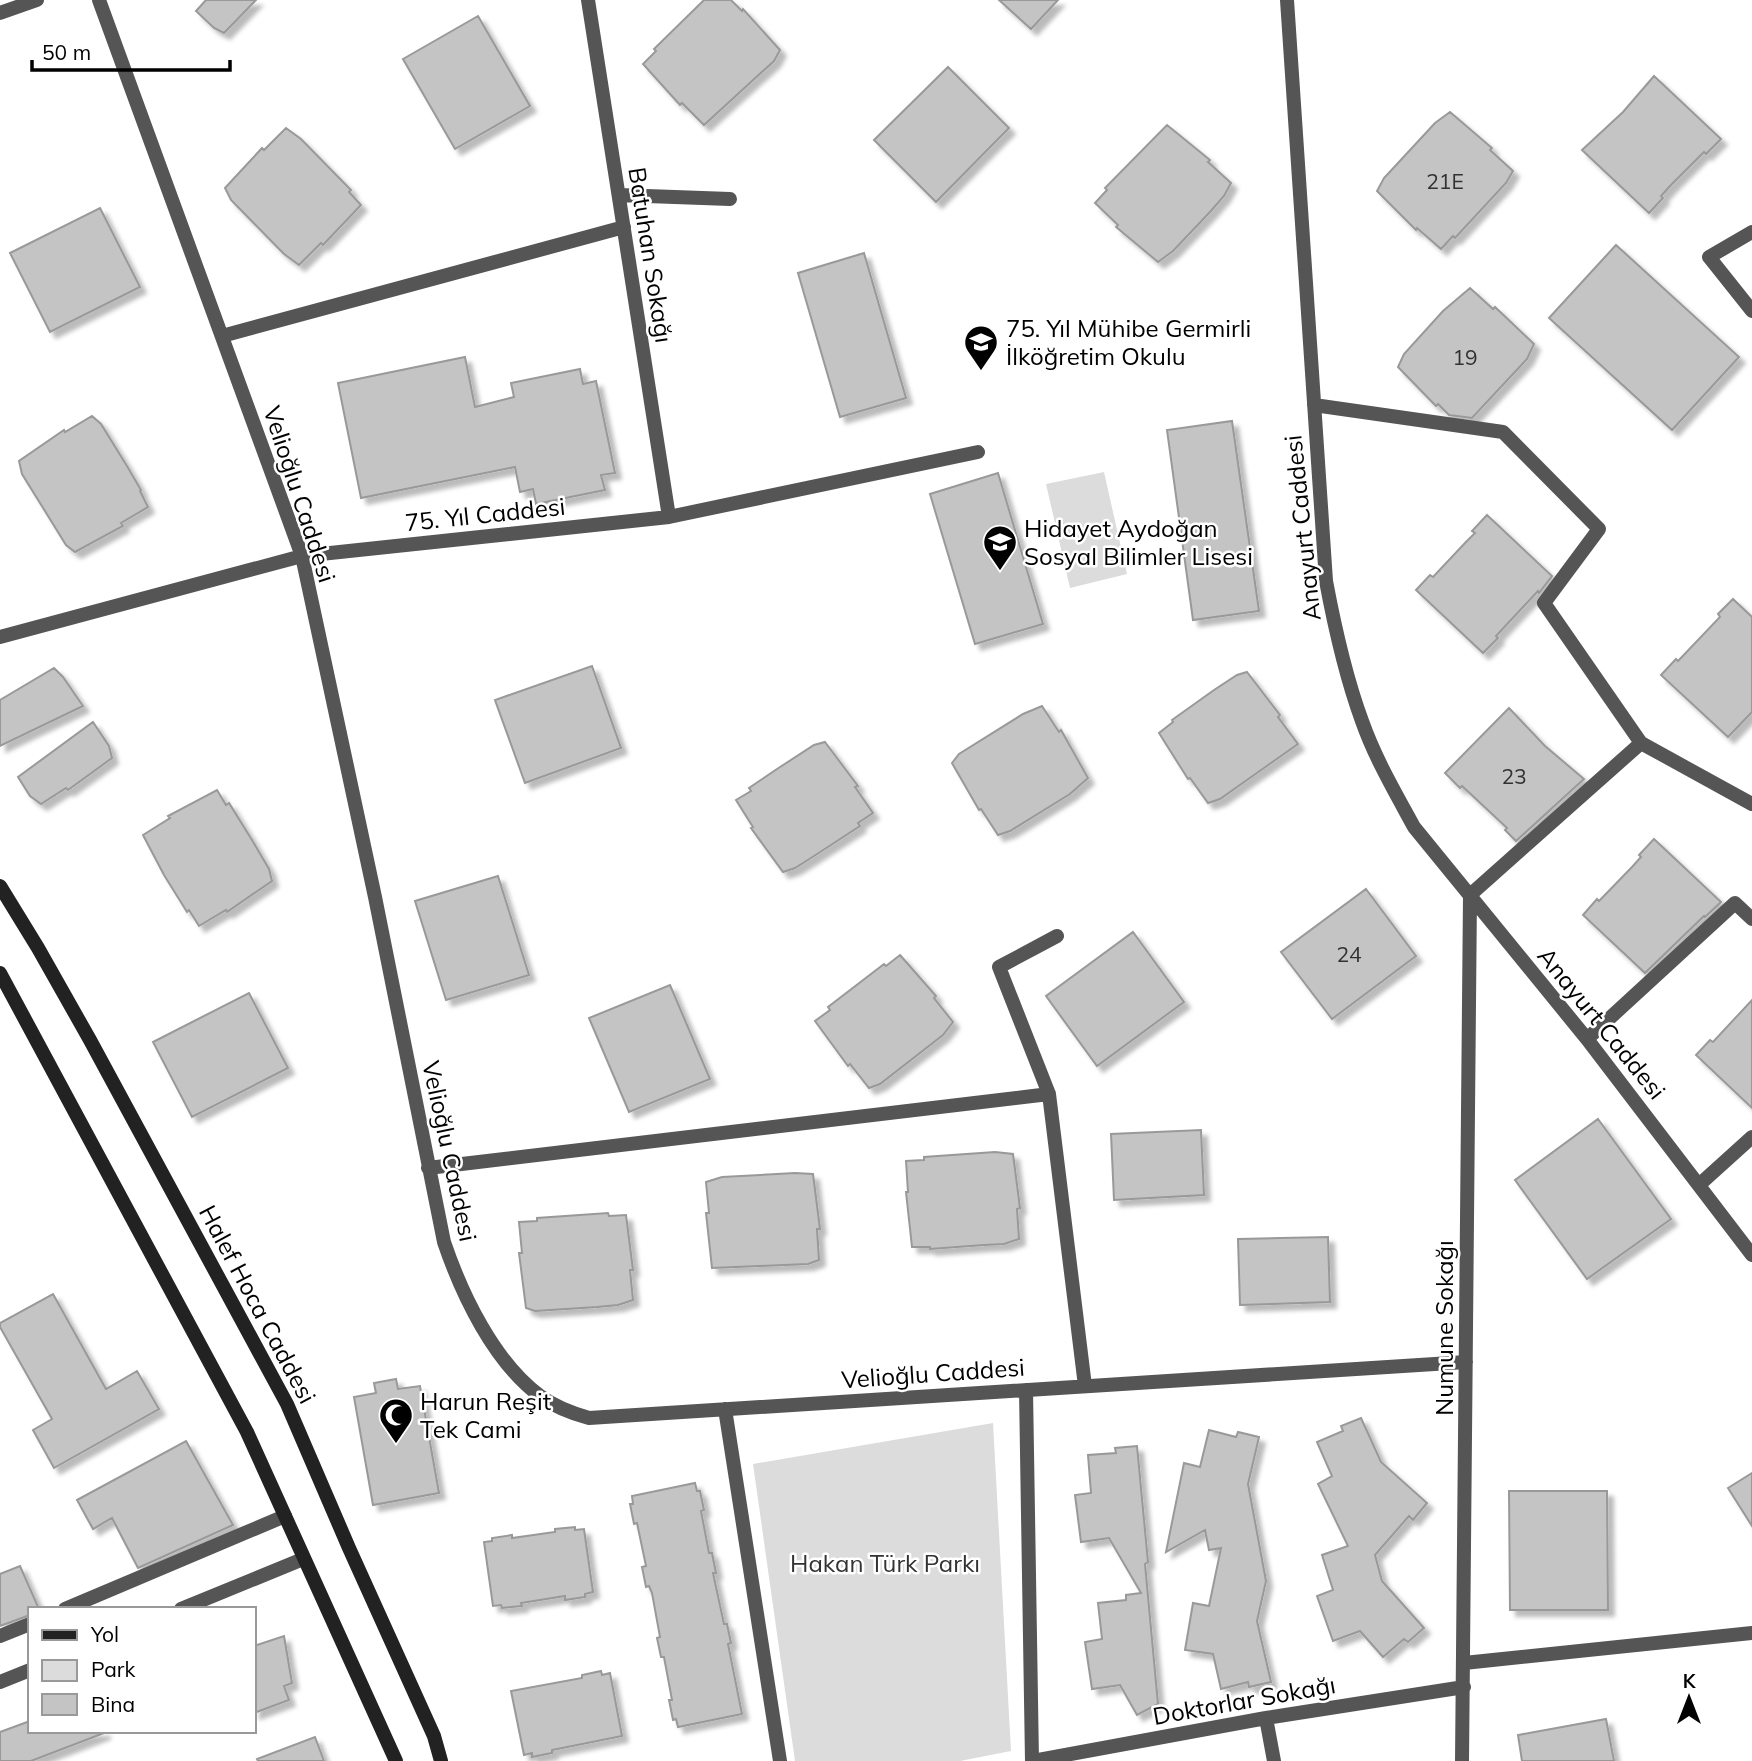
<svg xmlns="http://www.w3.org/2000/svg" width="1752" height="1761" font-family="Mulish,sans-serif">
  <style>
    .green { fill: #dcdcdc }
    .building { fill: #c4c4c4; stroke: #999; stroke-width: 2; filter: url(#shadow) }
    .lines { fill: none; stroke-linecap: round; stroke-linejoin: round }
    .minor { stroke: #555; stroke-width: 14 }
    .tertiary { stroke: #555; stroke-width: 14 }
    .secondary { stroke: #222; stroke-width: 14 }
    .labels { text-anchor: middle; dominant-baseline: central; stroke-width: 5; stroke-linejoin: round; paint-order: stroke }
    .number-label { font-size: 21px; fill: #313131 }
    .street-label { font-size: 24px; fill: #000; stroke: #fff }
    .poi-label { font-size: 24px; fill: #000; stroke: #fff; text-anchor: start }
    .park-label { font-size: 24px; fill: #333; stroke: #fff }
  </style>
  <defs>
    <filter id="shadow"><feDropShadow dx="6" dy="6" stdDeviation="2" flood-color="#0004"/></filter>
  </defs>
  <rect width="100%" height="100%" fill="#fff"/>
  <path class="green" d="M 1104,472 L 1127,574 L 1070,588 L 1046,484 Z
    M 993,1423 L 1011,1751 L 960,1761 L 795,1761 L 753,1464 Z"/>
  <path class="building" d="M 206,0 L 256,0 L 224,33 L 214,28 L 196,11 Z
    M 704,0 L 731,0 L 742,11 L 743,9 L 780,50 L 774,61 L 704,125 L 682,103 L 680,105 L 643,64 L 656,51 L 654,49 Z
    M 999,0 L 1058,0 L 1031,29 Z
    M 478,16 L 530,106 L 455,149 L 403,59 Z
    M 948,67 L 1009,128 L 936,202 L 874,140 Z
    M 1654,76 L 1721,139 L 1706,154 L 1704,152 L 1671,185 L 1661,196 L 1663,198 L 1649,213 L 1582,150 L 1623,112 Z
    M 1450,112 L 1492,148 L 1490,150 L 1513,171 L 1506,183 L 1455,238 L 1453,236 L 1441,249 L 1417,228 L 1416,230 L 1377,191 L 1384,178 L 1398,163 L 1435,123 Z
    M 1167,125 L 1210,160 L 1208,162 L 1231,183 L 1224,196 L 1210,212 L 1173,251 L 1158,262 L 1116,227 L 1118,225 L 1095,203 L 1107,190 L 1105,188 Z
    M 286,128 L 301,139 L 351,190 L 349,192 L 361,205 L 323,245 L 321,243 L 299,265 L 284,254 L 231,200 L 225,188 L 262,148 L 264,150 Z
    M 100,208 L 140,287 L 50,332 L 10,253 Z
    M 1616,245 L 1739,357 L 1672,430 L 1549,318 Z
    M 864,253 L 906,398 L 840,417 L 798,273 Z
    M 1470,288 L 1493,309 L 1495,307 L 1534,344 L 1527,359 L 1472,418 L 1449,415 L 1438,404 L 1436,406 L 1398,367 L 1404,354 L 1443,311 Z
    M 465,357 L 475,407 L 514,397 L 511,383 L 580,369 L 583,384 L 596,381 L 615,473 L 601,475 L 605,490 L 536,504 L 533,489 L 520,492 L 515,467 L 361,498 L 338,383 Z
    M 92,416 L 101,424 L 127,466 L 141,490 L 140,491 L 148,507 L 121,523 L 123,526 L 75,552 L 66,545 L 22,474 L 19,461 L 64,430 L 65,432 Z
    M 1232,421 L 1259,611 L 1193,620 L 1167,430 Z
    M 998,473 L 1043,624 L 975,644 L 930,494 Z
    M 1487,515 L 1552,576 L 1539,593 L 1538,591 L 1496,636 L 1498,638 L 1483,653 L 1416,590 L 1430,575 L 1433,577 L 1465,543 L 1475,533 L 1472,531 Z
    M 1733,599 L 1752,617 L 1752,712 L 1728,737 L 1661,675 L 1676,659 L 1678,661 L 1720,617 L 1718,614 Z
    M 592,666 L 621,748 L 525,783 L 495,700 Z
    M 54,668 L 63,677 L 83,706 L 0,746 L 0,700 Z
    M 1247,672 L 1280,715 L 1278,717 L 1298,744 L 1220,799 L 1208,803 L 1190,778 L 1188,779 L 1159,733 L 1173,722 L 1172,720 L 1214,690 L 1237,675 Z
    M 1042,706 L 1059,732 L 1061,730 L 1088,778 L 1070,794 L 1010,831 L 998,835 L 981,809 L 979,810 L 952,763 L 959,754 L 1023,714 Z
    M 1509,708 L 1545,746 L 1584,779 L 1516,841 L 1505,830 L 1507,828 L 1462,786 L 1460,788 L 1445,773 Z
    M 93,722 L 109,746 L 112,758 L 68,790 L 66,788 L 41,804 L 30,796 L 18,777 Z
    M 825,742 L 858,786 L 855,787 L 873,813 L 858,823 L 860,826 L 811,858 L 795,868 L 783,872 L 751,828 L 753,827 L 736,800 L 751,791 L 749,788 L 777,769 L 814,745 Z
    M 217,790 L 226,805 L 229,803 L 252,840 L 269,869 L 272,881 L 227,912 L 226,910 L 199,926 L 189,910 L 187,912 L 164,875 L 143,835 L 170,818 L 168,816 Z
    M 1654,839 L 1721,902 L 1705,917 L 1704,916 L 1645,973 L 1583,915 L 1597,899 L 1599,901 L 1632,867 L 1641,857 L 1639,855 Z
    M 498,876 L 529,975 L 446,1000 L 415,901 Z
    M 1366,889 L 1416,956 L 1332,1019 L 1281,952 Z
    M 1133,932 L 1184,1002 L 1097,1066 L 1046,996 Z
    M 900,955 L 936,996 L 934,998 L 953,1022 L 943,1035 L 880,1084 L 869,1088 L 850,1064 L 848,1066 L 815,1021 L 830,1010 L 828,1007 L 884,964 L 886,966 Z
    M 670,985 L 710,1079 L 629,1112 L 589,1018 Z
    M 249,993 L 288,1068 L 192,1117 L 153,1042 Z
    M 1752,1000 L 1752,1108 L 1696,1055 L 1710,1040 L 1713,1042 Z
    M 1598,1119 L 1671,1219 L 1587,1279 L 1515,1180 Z
    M 1201,1130 L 1204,1195 L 1114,1200 L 1111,1134 Z
    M 995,1152 L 1013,1154 L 1020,1208 L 1017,1209 L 1019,1239 L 1004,1244 L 984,1245 L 930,1249 L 930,1247 L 912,1247 L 906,1192 L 908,1192 L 906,1161 L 924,1160 L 924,1157 Z
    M 795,1173 L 813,1174 L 820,1229 L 817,1229 L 819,1260 L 808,1264 L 712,1268 L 706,1213 L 709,1213 L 706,1182 L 722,1177 Z
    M 608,1213 L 609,1216 L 626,1215 L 633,1270 L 630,1270 L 633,1300 L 618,1305 L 597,1307 L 535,1311 L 526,1308 L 519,1253 L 522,1253 L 519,1222 L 537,1221 L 537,1218 Z
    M 1328,1237 L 1330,1302 L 1240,1305 L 1238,1239 Z
    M 53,1294 L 106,1389 L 137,1371 L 159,1409 L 54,1468 L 33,1430 L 52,1419 L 0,1327 L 0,1323 Z
    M 396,1379 L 398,1389 L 420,1386 L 439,1493 L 373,1505 L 354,1397 L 376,1393 L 374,1383 Z
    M 1361,1418 L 1381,1462 L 1427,1503 L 1413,1520 L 1409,1516 L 1375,1555 L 1382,1581 L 1424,1628 L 1408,1642 L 1404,1639 L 1383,1657 L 1360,1631 L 1333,1641 L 1317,1596 L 1333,1590 L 1322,1555 L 1348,1546 L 1318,1484 L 1332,1476 L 1317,1442 L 1343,1431 L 1341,1426 Z
    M 1209,1430 L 1236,1437 L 1238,1432 L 1259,1437 L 1248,1484 L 1266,1581 L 1257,1621 L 1271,1682 L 1249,1687 L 1248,1682 L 1221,1689 L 1213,1654 L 1185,1650 L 1193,1603 L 1209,1606 L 1221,1548 L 1209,1550 L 1205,1530 L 1166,1552 L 1184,1463 L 1200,1467 Z
    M 186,1441 L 233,1525 L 138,1568 L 112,1518 L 93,1529 L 77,1500 Z
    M 1137,1446 L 1148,1562 L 1145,1564 L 1158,1704 L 1137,1715 L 1120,1685 L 1092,1689 L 1085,1642 L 1102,1639 L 1098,1603 L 1126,1600 L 1126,1595 L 1141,1593 L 1109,1538 L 1081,1542 L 1075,1495 L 1091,1493 L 1088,1455 L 1116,1453 L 1115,1448 Z
    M 1752,1473 L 1752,1526 L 1728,1488 Z
    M 695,1483 L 697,1491 L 700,1491 L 704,1510 L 701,1511 L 709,1553 L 712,1553 L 716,1573 L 713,1573 L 724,1624 L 727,1624 L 731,1643 L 728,1644 L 742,1714 L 678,1727 L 676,1719 L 673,1720 L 669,1700 L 672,1700 L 664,1657 L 661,1657 L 657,1638 L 660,1637 L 652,1593 L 649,1586 L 646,1587 L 642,1567 L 646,1566 L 637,1523 L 634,1524 L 630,1504 L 633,1504 L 632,1496 Z
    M 1509,1491 L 1607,1491 L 1608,1610 L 1510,1610 Z
    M 575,1527 L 575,1530 L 584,1529 L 593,1592 L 585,1594 L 585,1597 L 565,1600 L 565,1596 L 521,1603 L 522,1606 L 502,1608 L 501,1605 L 493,1606 L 484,1542 L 492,1541 L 492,1538 L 512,1535 L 512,1538 L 555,1532 L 555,1529 Z
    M 20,1566 L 39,1609 L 30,1609 L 30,1615 L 0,1626 L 0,1574 Z
    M 284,1636 L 292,1683 L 284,1686 L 289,1700 L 254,1713 L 254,1646 Z
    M 601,1671 L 602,1675 L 610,1673 L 622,1736 L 552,1750 L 552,1753 L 532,1757 L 532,1753 L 524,1755 L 511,1691 L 582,1678 L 582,1675 Z
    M 1606,1719 L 1614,1761 L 1522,1761 L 1518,1735 Z
    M 30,1721 L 30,1731 L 104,1731 L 104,1733 L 31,1761 L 0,1761 L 0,1732 Z
    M 315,1737 L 324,1761 L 258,1761 L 257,1759 Z"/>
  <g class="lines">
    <path class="minor" d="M 99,0 L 302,556 L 375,897 L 444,1242 C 462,1295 494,1362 540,1396 C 555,1407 571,1413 589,1418 L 1466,1362
      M 588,0 L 669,517
      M 1287,0 L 1326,581 C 1335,629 1345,675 1362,721 C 1375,758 1395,792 1414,827 L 1587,1039 L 1752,1255
      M 0,13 L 37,0
      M 619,195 L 730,199
      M 1752,232 L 1709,257 L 1752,311
      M 222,336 L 624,227
      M 1314,405 L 1503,432 L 1599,529 L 1544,603 L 1641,743 L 1752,804
      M 0,637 L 302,556 L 669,517 L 978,452
      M 1057,936 L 999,967 L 1049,1094 L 1085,1386
      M 1587,1039 L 1735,903 L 1752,919
      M 428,1168 L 1049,1094
      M 1700,1184 L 1752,1137
      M 1026,1390 L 1032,1761
      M 725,1409 L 780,1761
      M 1464,1663 L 1752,1633
      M 1266,1718 L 1274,1761
      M 1033,1761 L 1266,1718 L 1464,1687
      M 1462,1761 L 1470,895 L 1641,743"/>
    <path class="tertiary" d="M 65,1609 L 285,1516
      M 181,1609 L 303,1559
      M 0,1636 L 30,1624
      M 0,1682 L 30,1670"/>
    <path class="secondary" d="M 0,886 L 38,948 L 90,1040 L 287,1404 L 349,1548 L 434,1736 L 441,1761
      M 0,973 L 247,1432 L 396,1761"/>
  </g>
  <defs>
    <g id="school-pin" transform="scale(1.75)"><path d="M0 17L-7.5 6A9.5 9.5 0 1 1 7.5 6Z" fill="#000" stroke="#fff"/><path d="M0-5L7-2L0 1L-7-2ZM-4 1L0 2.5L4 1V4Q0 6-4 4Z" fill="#fff"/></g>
    <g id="mosque-pin" transform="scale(1.75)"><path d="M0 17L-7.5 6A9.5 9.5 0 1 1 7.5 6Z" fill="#000" stroke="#fff"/><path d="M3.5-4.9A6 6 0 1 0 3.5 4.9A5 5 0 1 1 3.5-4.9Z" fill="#fff"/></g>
  </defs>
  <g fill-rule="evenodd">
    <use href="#school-pin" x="981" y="342"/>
    <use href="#school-pin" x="1000" y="542"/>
    <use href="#mosque-pin" x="396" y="1415"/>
  </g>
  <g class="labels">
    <g class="number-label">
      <text x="1445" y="181">21E</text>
      <text x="1465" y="357">19</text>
      <text x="1514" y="776">23</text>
      <text x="1349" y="954">24</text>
    </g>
    <g class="street-label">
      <text transform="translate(651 255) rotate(81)">Batuhan Sokağı</text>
      <text transform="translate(300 494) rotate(72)">Velioğlu Caddesi</text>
      <text transform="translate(485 514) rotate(-6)">75. Yıl Caddesi</text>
      <text transform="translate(1302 528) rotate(-96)">Anayurt Caddesi</text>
      <text transform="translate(1602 1023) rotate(51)">Anayurt Caddesi</text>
      <text transform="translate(450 1151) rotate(78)">Velioğlu Caddesi</text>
      <text transform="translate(258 1304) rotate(62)">Halef Hoca Caddesi</text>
      <text transform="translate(1444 1328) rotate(-90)">Numune Sokağı</text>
      <text transform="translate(933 1373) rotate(-4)">Velioğlu Caddesi</text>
      <text transform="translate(1244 1700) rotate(-10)">Doktorlar Sokağı</text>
    </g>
    <g class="poi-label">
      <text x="1006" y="328">75. Yıl Mühibe Germirli<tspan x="1006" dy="28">İlköğretim Okulu</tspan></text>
      <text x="1024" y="528">Hidayet Aydoğan<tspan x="1024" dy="28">Sosyal Bilimler Lisesi</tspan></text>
      <text x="420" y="1401">Harun Reşit<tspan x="420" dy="28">Tek Cami</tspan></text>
    </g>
    <g class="park-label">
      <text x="885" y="1563">Hakan Türk Parkı</text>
    </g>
  </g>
  <rect x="28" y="1607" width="228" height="126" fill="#ffffff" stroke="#999999" stroke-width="2"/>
  <rect x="42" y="1630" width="35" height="10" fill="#222222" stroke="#999999" stroke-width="2"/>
  <text x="91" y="1642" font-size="21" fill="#000000">Yol</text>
  <rect x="42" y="1660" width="35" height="21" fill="#dcdcdc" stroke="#999999" stroke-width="2"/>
  <text x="91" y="1677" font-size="21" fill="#000000">Park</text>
  <rect x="42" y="1694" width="35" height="21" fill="#c4c4c4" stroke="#999999" stroke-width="2"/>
  <text x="91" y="1712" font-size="21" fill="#000000">Bina</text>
  <g transform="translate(1689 1698)" stroke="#ffffff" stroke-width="5" paint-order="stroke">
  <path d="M0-5L12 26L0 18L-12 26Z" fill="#000000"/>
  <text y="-10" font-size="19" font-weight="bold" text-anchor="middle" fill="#000000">K</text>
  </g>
  <path d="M32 60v10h198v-10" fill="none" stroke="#000000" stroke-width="3.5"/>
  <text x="42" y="60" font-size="21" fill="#000000" stroke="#ffffff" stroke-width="5" paint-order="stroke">50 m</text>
</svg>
